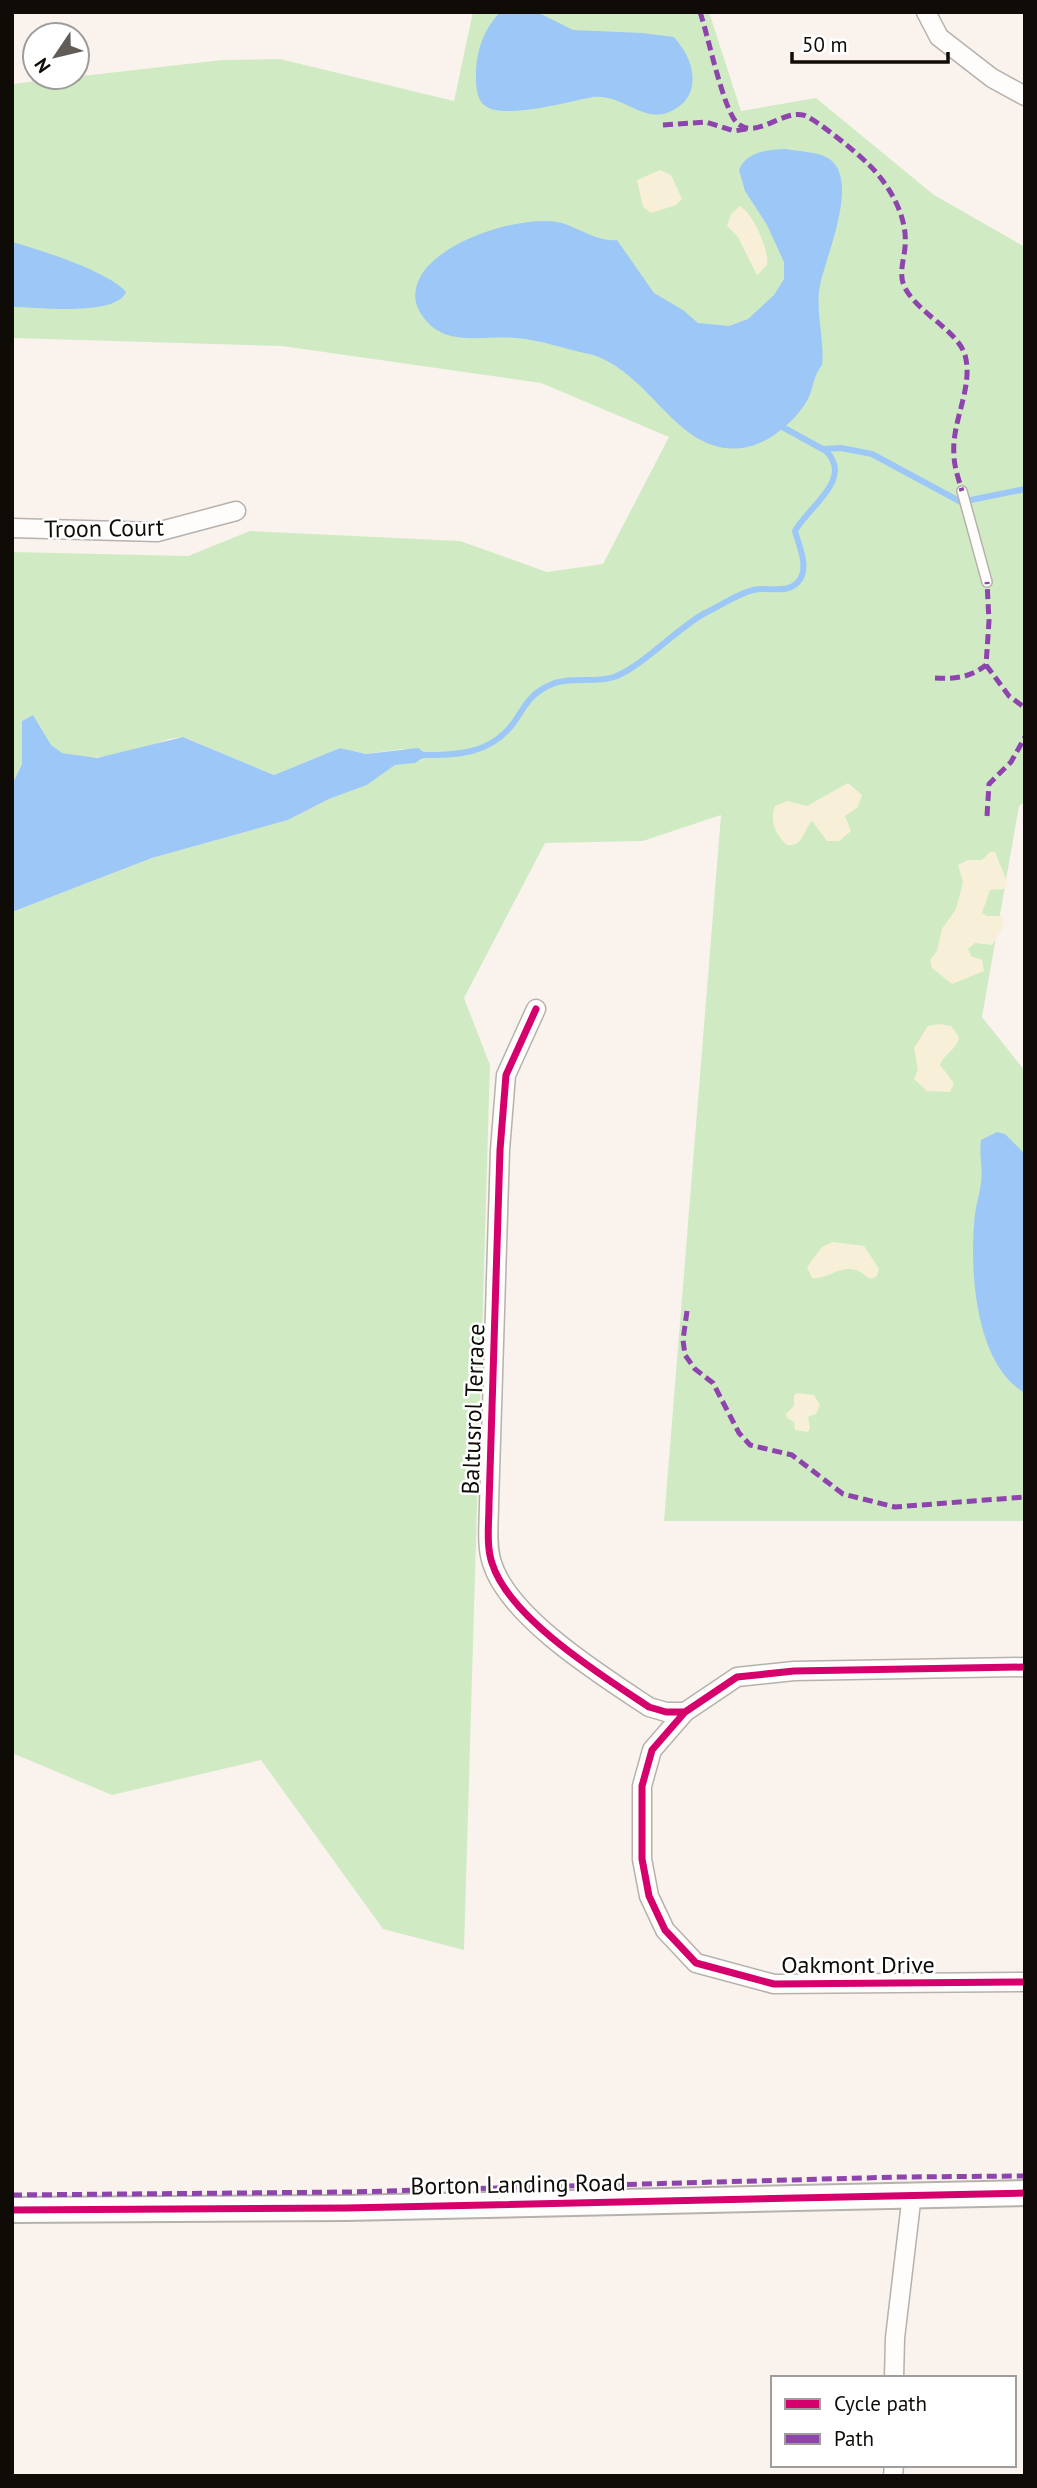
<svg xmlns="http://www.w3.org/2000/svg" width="1037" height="2488" font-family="'PT Sans',sans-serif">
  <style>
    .green { fill: #d0ebc4 }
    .sand { fill: #f7efd8 }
    .water { fill: #9dc7f7 }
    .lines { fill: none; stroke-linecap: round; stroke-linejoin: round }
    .stream { stroke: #9dc7f7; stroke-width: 6 }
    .lane-casing { stroke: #b6b1ac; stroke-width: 12 }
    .street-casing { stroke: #b6b1ac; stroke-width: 21 }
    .secondary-casing { stroke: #b6b1ac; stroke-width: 28 }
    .lane { stroke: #fefdfc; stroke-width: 9 }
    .street { stroke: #fefdfc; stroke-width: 18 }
    .secondary { stroke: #fefdfc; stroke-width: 24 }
    .quiet { stroke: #8e44ad; stroke-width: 5; stroke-dasharray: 10 5; stroke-linecap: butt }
    .cycleway-casing { stroke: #fff; stroke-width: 11 }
    .cycleway { stroke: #d6006c; stroke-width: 7 }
    .labels { text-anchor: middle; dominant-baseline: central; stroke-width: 5; stroke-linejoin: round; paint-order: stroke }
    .street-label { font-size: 24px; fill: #0f0b07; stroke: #fff }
  </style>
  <rect width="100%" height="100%" fill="#faf3ed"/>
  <path class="green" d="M 473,12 L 709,12 L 741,111 L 816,98 L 934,195 L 1025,247 L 1025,801 L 1019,806 L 982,1017 L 1025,1071 L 1025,1521 L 664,1521 L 721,815 L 643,841 L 545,843 L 464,998 L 490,1065 L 464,1950 L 383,1929 L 261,1760 L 112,1795 L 12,1753 L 12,912 L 152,858 L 288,820 L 329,799 L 367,785 L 395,765 L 423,760 L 402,749 L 366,754 L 340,748 L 274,775 L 186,738 C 169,735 155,746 139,750 C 116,755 79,764 57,752 C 46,745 42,725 32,716 L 22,721 L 22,764 L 12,785 L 12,552 L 188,556 L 250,531 L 460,541 L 547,572 L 603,564 L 669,437 L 541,383 L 282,346 L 12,338 L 12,84 L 222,60 L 280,59 L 454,101 Z"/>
  <path class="sand" d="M 660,170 L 671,175 L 682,199 L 676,205 L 651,213 L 643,207 L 637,180 Z
    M 740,206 C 753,213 770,252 767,265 L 757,275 L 738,237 L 727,226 L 731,214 Z
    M 848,783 L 862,795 L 858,807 L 845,816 L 851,831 L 839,841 L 827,841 L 812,821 C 803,831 803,847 787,845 C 776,835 769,821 775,806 L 787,801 L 807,806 Z
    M 990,852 L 995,852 L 1008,884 L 1004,889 L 990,890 L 982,913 L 987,916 L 1002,916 L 1004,926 L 992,945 L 975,943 L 968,949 L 971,956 L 982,960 L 984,971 L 952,984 L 932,968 L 930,960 L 937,951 L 942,929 L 956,909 L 963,882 L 958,865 L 968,860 L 982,860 Z
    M 939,1024 L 951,1026 L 959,1037 C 958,1048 944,1054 940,1065 L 954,1083 L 950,1092 L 927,1091 L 914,1079 L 918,1070 L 914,1048 L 928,1026 Z
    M 833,1242 L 864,1246 L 879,1269 L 877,1276 L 871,1279 C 866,1277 861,1271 856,1270 C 839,1265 827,1280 812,1278 L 807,1267 L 822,1247 Z
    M 797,1393 L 814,1395 L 820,1405 L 816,1414 L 808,1417 L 810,1428 L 808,1432 L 795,1430 L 794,1422 L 787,1418 L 786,1414 L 794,1406 L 794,1395 Z"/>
  <path class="water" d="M 500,12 L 537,12 L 573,30 L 642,33 L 674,37 C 686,51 695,67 692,86 C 690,95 686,102 678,107 C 647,130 625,93 593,97 C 570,101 502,121 484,105 C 475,97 476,81 476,70 C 477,48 485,28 500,12 Z
    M 786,149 C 800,152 821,151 832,161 C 858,185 826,256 820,285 C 815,312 825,339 822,365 C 813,376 814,387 808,399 C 796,421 768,445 742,448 C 676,456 651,370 589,354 C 565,349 541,340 516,338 C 481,335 441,349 420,312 C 414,303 414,292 418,282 C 432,243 519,215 557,222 C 578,226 595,242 617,240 L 654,293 L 683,310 L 698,323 L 729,326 L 748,319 L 774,295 L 784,279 L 784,262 L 767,225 L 745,191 L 739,170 C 747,151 767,150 786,149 Z
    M 12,242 C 38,249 110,272 126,292 C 116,317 37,307 12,307 Z
    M 33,715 L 51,745 L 62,753 L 97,758 L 183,737 L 274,775 L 340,748 L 366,754 L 418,748 L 428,755 L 415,763 L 395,765 L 367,785 L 329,799 L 288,820 L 152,858 L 12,912 L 12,785 L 22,764 L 22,721 Z
    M 997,1132 L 1005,1134 L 1025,1154 L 1025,1393 C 974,1364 969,1266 975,1214 C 976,1204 980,1193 981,1183 C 983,1168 979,1154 981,1140 Z"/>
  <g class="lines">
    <path class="stream" d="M 824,449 L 841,448 L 872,454 L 961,502 L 1025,489
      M 420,755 C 457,755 491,755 515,721 C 525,706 529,696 546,687 C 567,675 592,684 614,677 C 642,667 676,629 705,613 C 720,606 737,594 753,590 C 768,586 786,595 798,582 C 810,569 799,546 795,531 C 809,506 854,479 826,451 L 777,424"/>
    <g class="lane-casing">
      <path id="lane" d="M 962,491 L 987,582"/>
    </g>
    <g class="street-casing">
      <path id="street" d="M 926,12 L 939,37 L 992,78 L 1025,96
        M 12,528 L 157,532 L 236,511
        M 536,1009 L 506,1075 L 500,1150 L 489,1504 C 489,1522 486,1546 492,1563 C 509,1618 601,1675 649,1707 L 666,1712 L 685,1712
        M 1025,1667 L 794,1671 L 737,1677 L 685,1712 L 652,1750 L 642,1786 L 642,1859 L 649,1896 L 665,1930 L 696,1963 L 774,1984 L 1025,1982
        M 894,2378 L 895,2338 L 912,2194
        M 893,2476 L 894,2465"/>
    </g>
    <g class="secondary-casing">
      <path id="secondary" d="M 12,2210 L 346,2208 L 1025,2193"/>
    </g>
    <use href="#lane" class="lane"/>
    <use href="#street" class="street"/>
    <use href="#secondary" class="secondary"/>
    <path class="quiet" d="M 700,12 C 708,35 723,109 737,123 C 756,140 782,110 803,115 C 814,117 865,159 874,170 C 892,190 908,219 905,247 C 904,261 898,274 905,288 C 919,314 957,330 965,355 C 974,387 951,422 954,455 C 954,467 959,480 962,491
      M 663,125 L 706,122 L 734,131 L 747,129
      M 986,665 L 1009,696 L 1025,708
      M 935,678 C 954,679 970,678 986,665 L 989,621 L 987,582
      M 987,816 L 989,784 L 1011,762 L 1025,737
      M 687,1311 L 683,1340 L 685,1355 L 695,1369 L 713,1383 L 739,1433 L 750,1445 L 792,1455 L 843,1494 L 895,1507 L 1025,1497
      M 12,2195 L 351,2192 L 899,2177 L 1025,2176"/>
    <g class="cycleway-casing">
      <path id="cycleway" d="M 536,1009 L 506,1075 L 500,1150 L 489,1504 C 489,1522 486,1546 492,1563 C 509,1618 601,1675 649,1707 L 666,1712 L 685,1712
        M 1025,1667 L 794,1671 L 737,1677 L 685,1712 L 652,1750 L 642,1786 L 642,1859 L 649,1896 L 665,1930 L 696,1963 L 774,1984 L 1025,1982
        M 12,2210 L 346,2208 L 1025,2193"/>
    </g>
    <use href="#cycleway" class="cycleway"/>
  </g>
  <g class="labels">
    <g class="street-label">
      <text transform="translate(104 528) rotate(-1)">Troon Court</text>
      <text transform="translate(473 1409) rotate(-88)">Baltusrol Terrace</text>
      <text x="858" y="1964">Oakmont Drive</text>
      <text transform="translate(518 2184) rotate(-1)">Borton Landing Road</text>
    </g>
  </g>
  <rect width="1037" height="2488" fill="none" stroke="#0f0b07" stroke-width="28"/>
  <rect x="771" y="2376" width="245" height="91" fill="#ffffff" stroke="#9f9d9c" stroke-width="2"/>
  <rect x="785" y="2399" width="35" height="10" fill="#d6006c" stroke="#9f9d9c" stroke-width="2"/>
  <text x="834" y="2411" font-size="21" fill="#0f0b07">Cycle path</text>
  <rect x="785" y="2434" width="35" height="10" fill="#8e44ad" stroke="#9f9d9c" stroke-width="2"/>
  <text x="834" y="2446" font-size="21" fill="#0f0b07">Path</text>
  <g transform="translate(56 56) rotate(235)"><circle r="33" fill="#ffffff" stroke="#9f9d9c" stroke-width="2"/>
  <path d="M0-5L12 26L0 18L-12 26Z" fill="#615c58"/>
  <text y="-10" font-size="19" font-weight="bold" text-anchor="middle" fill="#0f0b07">N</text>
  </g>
  <path d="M792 52v10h156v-10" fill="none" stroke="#0f0b07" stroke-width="3.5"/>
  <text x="802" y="52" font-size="21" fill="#0f0b07" stroke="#ffffff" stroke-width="5" paint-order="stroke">50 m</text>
</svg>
